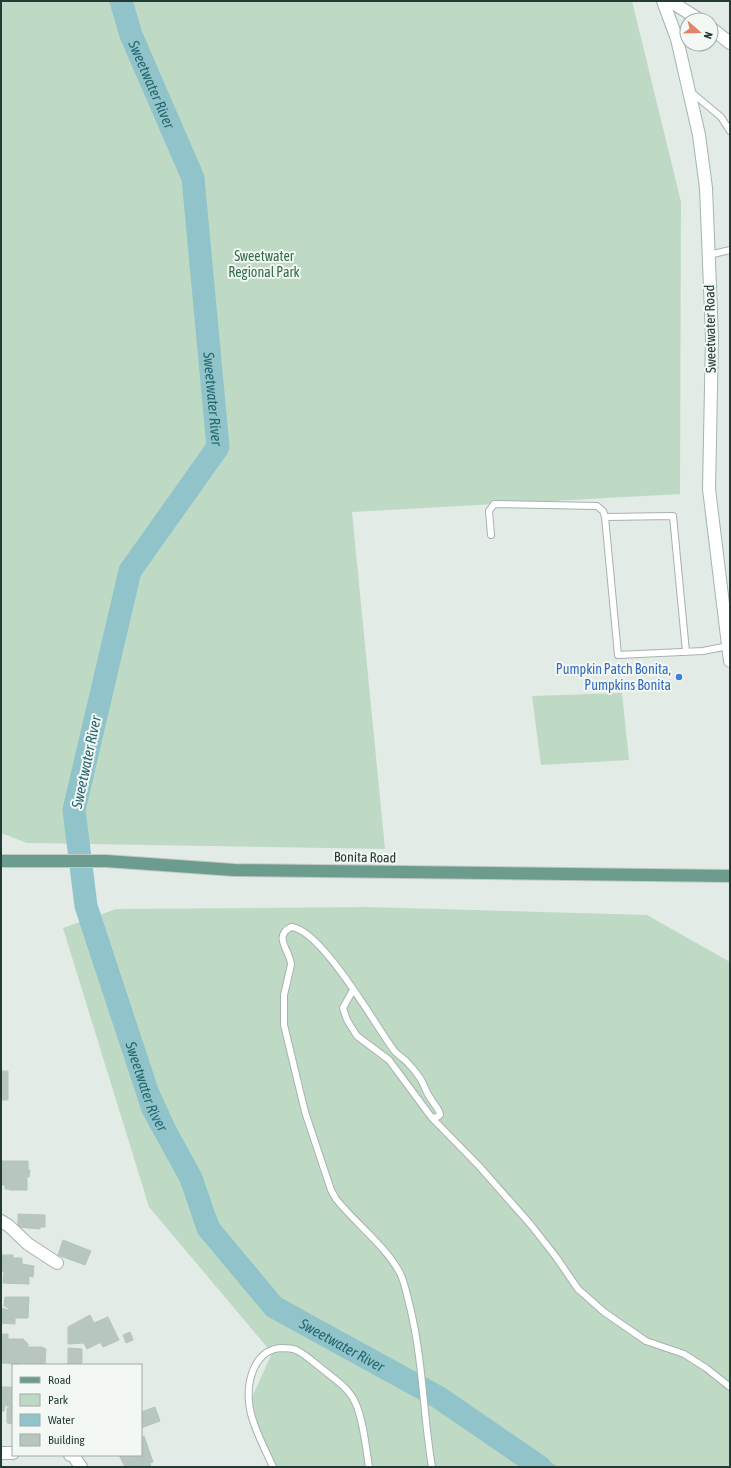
<svg xmlns="http://www.w3.org/2000/svg" width="731" height="1468" font-family="'Asap Condensed',sans-serif">
  <style>
    .green { fill: #bedac4 }
    .water { fill: #90c4ca }
    .lines { fill: none; stroke-linecap: round; stroke-linejoin: round }
    .river { stroke: #90c4ca; stroke-width: 23 }
    .building { fill: #b8c6c0; stroke: #b6c4be }
    .service-casing { stroke: #a6b3ae; stroke-width: 8 }
    .minor-casing { stroke: #a6b3ae; stroke-width: 14 }
    .tertiary-casing { stroke: #a6b3ae; stroke-width: 14 }
    .secondary-casing { stroke: #a2b6ae; stroke-width: 14 }
    .primary-casing { stroke: #c2c8c6; stroke-width: 14 }
    .service { stroke: #fff; stroke-width: 6 }
    .minor { stroke: #fff; stroke-width: 12 }
    .tertiary { stroke: #fff; stroke-width: 12 }
    .secondary { stroke: #fff; stroke-width: 12 }
    .primary { stroke: #6c9c8e; stroke-width: 12 }
    .shop-dot { fill: #3f7fe0; stroke: #f3f8f5; stroke-width: 1.5 }
    .labels { text-anchor: middle; dominant-baseline: central; stroke-width: 4; stroke-linejoin: round; paint-order: stroke }
    .park-label { font-size: 14px; fill: #336d47; stroke: #f3f8f5 }
    .street-label { font-size: 14px; fill: #243b34; stroke: #f3f8f5 }
    .shop-label { font-size: 14px; fill: #366cbe; stroke: #f3f8f5; text-anchor: end }
    .water-label { font-size: 15px; font-style: italic; fill: #256770; stroke: #f3f8f5 }
  </style>
  <rect width="100%" height="100%" fill="#e3ebe7"/>
  <path class="green" d="M 1,1 L 632,1 L 681,202 L 680,494 L 352,512 L 385,849 L 27,843 L 1,833 Z
    M 622,693 L 629,760 L 541,765 L 532,696 Z
    M 367,907 L 647,915 L 730,962 L 730,1467 L 269,1467 L 248,1406 L 272,1353 L 149,1207 L 63,928 L 116,909 Z"/>
  <path class="water" d="M 104,928 L 151,1072 L 227,1240 L 281,1298 L 384,1356 L 558,1467 L 549,1467 L 504,1437 L 381,1361 L 279,1305 L 223,1240 L 143,1065 L 98,930 Z"/>
  <g class="lines">
    <path class="river" id="s1" d="M 121,1 L 131,35 L 193,178 L 218,447 L 130,571 L 74,810 L 86,906 L 153,1109 L 191,1178 L 208,1228 L 274,1307 L 438,1397 L 540,1467"/>
  </g>
  <path class="building" d="M 1,1071 L 8,1071 L 8,1100 L 1,1100 Z
    M 1,1161 L 28,1161 L 28,1170 L 30,1170 L 29,1177 L 27,1177 L 27,1190 L 9,1190 L 9,1189 L 5,1189 L 5,1185 L 1,1185 Z
    M 18,1214 L 45,1215 L 45,1227 L 40,1227 L 40,1229 L 18,1227 Z
    M 63,1240 L 91,1251 L 85,1265 L 58,1255 Z
    M 1,1255 L 13,1255 L 13,1258 L 22,1258 L 22,1264 L 34,1266 L 33,1277 L 29,1276 L 29,1284 L 3,1283 L 4,1271 L 1,1271 Z
    M 5,1297 L 29,1297 L 28,1318 L 15,1318 L 15,1324 L 1,1323 L 1,1308 L 9,1310 L 9,1308 L 4,1306 Z
    M 90,1315 L 94,1323 L 108,1317 L 119,1340 L 103,1347 L 101,1343 L 99,1343 L 87,1349 L 84,1343 L 68,1344 L 68,1327 Z
    M 130,1332 L 133,1340 L 126,1343 L 123,1335 Z
    M 1,1334 L 8,1334 L 8,1339 L 23,1339 L 28,1344 L 28,1347 L 42,1347 L 46,1349 L 45,1365 L 23,1365 L 24,1363 L 21,1362 L 21,1364 L 1,1363 Z
    M 68,1348 L 82,1349 L 82,1362 L 81,1365 L 68,1365 Z
    M 1,1387 L 13,1387 L 13,1424 L 7,1423 L 7,1408 L 10,1408 L 10,1407 L 5,1405 L 4,1411 L 1,1411 Z
    M 155,1407 L 160,1421 L 141,1428 L 141,1412 Z
    M 144,1436 L 153,1462 L 150,1463 L 151,1467 L 125,1467 L 119,1455 L 141,1455 L 141,1437 Z"/>
  <g class="lines">
    <g class="service-casing">
      <path id="service" d="M 691,92 L 721,117 L 730,131
        M 709,255 L 730,250
        M 605,517 L 673,516 L 686,652
        M 491,535 L 489,511 L 494,504 L 597,506 L 603,511 L 605,517 L 618,655 L 703,651 L 728,646
        M 353,990 L 343,1008 L 347,1020 L 357,1036 L 389,1060 L 432,1118 L 437,1117 L 440,1115 C 439,1108 434,1105 431,1099 C 426,1093 424,1084 420,1078 C 416,1072 411,1066 406,1061 C 402,1057 396,1054 393,1049 C 374,1023 321,929 291,927 C 272,937 291,951 291,965 L 284,995 L 284,1025 L 305,1112 L 331,1190 L 336,1199 C 356,1224 384,1244 400,1273 C 405,1283 407,1296 410,1307 C 423,1360 423,1414 432,1467
        M 432,1118 L 479,1166 L 531,1225 L 556,1257 L 578,1289 L 604,1312 L 646,1341 L 684,1354 L 706,1368 L 730,1387
        M 273,1467 C 265,1449 250,1421 249,1402 C 247,1379 255,1350 281,1348 C 286,1348 292,1348 296,1350 C 305,1354 313,1362 321,1368 C 333,1378 348,1387 355,1402 C 363,1418 366,1448 369,1467"/>
    </g>
    <g class="minor-casing">
      <path id="minor" d="M 1,1221 L 9,1226 L 28,1244 L 57,1263
        M 1,1453 L 13,1453
        M 70,1455 L 73,1455 L 81,1467"/>
    </g>
    <g class="tertiary-casing">
      <path id="tertiary" d="M 670,1 L 700,20
        M 711,28 L 730,43"/>
    </g>
    <g class="secondary-casing">
      <path id="secondary" d="M 663,1 L 677,39 L 699,135 L 706,188 L 712,337 L 709,489 L 730,661"/>
    </g>
    <g class="primary-casing">
      <path id="primary" d="M 1,861 L 106,861 L 234,870 L 730,876"/>
    </g>
    <use href="#service" class="service"/>
    <use href="#minor" class="minor"/>
    <use href="#tertiary" class="tertiary"/>
    <use href="#secondary" class="secondary"/>
    <use href="#primary" class="primary"/>
  </g>
  <circle class="shop-dot" cx="679" cy="677" r="4"/>
  <g class="labels">
    <g class="park-label">
      <text x="264" y="256">Sweetwater<tspan x="264" dy="16">Regional Park</tspan></text>
    </g>
    <g class="street-label">
      <text transform="translate(710 329) rotate(-91)">Sweetwater Road</text>
      <text transform="translate(365 857) rotate(1)">Bonita Road</text>
    </g>
    <g class="shop-label">
      <text x="671" y="669">Pumpkin Patch Bonita,<tspan x="671" dy="16">Pumpkins Bonita</tspan></text>
    </g>
    <g class="water-label">
      <text stroke="none"><textPath href="#s1" startOffset="89">Sweetwater River</textPath></text>
      <text stroke="none"><textPath href="#s1" startOffset="413">Sweetwater River</textPath></text>
      <text transform="translate(86 762) rotate(-78)">Sweetwater River</text>
      <text stroke="none"><textPath href="#s1" startOffset="1146">Sweetwater River</textPath></text>
      <text stroke="none"><textPath href="#s1" startOffset="1482">Sweetwater River</textPath></text>
    </g>
  </g>
  <rect width="731" height="1468" fill="none" stroke="#243b34" stroke-width="4"/>
  <rect x="12" y="1364" width="130" height="92" fill="#f3f8f5" stroke="#a0aca8"/>
  <rect x="20" y="1377" width="20" height="6" fill="#6c9c8e" stroke="#a0aca8"/>
  <text x="48" y="1384" font-size="12" fill="#243b34">Road</text>
  <rect x="20" y="1394" width="20" height="12" fill="#bedac4" stroke="#a0aca8"/>
  <text x="48" y="1404" font-size="12" fill="#243b34">Park</text>
  <rect x="20" y="1414" width="20" height="12" fill="#90c4ca" stroke="#a0aca8"/>
  <text x="48" y="1424" font-size="12" fill="#243b34">Water</text>
  <rect x="20" y="1434" width="20" height="12" fill="#b8c6c0" stroke="#a0aca8"/>
  <text x="48" y="1444" font-size="12" fill="#243b34">Building</text>
  <g transform="translate(699 32) rotate(110)"><circle r="19" fill="#f3f8f5" stroke="#a0aca8"/>
  <path d="M0-3L7 15L0 10L-7 15Z" fill="#e48268"/>
  <text y="-6" font-size="11" font-weight="bold" text-anchor="middle" fill="#243b34">N</text>
  </g>
</svg>
